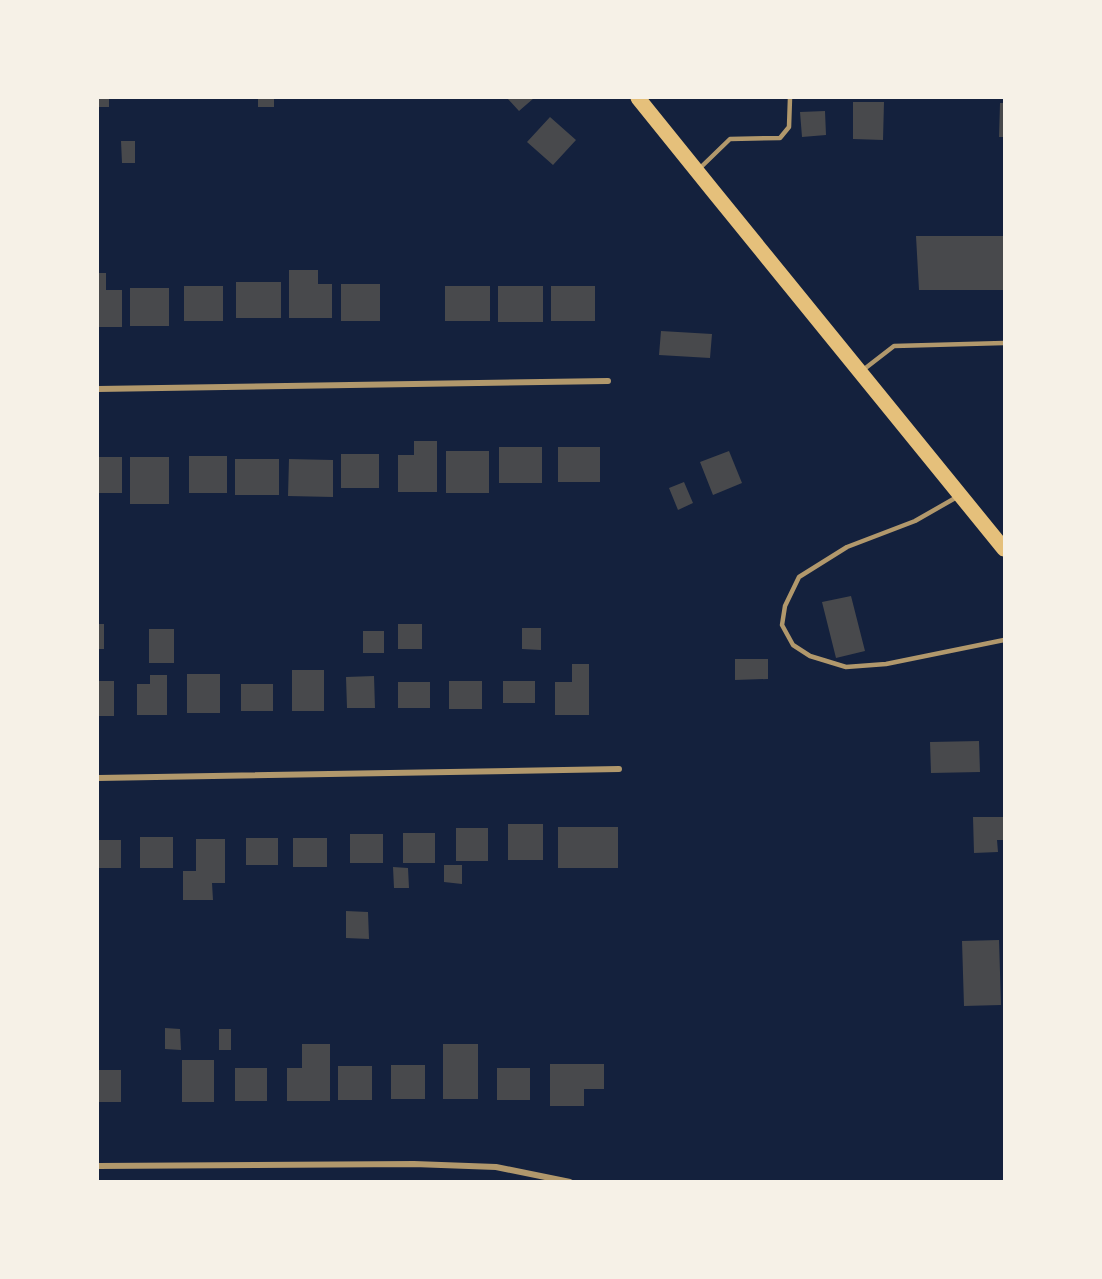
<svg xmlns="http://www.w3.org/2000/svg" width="1102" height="1279" font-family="Arial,sans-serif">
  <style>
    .building { fill: #48494c }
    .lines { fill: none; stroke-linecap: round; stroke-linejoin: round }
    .service { stroke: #b1986c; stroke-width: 4.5 }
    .minor { stroke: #b1986c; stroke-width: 6 }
    .primary { stroke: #e5c07b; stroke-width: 15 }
  </style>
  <rect width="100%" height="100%" fill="#14213d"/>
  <path class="building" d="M 98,98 L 109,98 L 109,107 L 98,107 Z
    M 258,98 L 274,98 L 274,107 L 258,107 Z
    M 507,98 L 534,98 L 519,111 Z
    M 853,102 L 884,102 L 883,140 L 853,139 Z
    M 1000,103 L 1004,103 L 1004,137 L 999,137 Z
    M 825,111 L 826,135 L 802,137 L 800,112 Z
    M 550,117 L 576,140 L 553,165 L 527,142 Z
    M 121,141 L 135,141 L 135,163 L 122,163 Z
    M 916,236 L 1004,236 L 1004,290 L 919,290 Z
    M 289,270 L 318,270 L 318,284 L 332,284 L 332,318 L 289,318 Z
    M 98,273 L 106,273 L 106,290 L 122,290 L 122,327 L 98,327 Z
    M 236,282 L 281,282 L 281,318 L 236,318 Z
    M 341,284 L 380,284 L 380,321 L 341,321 Z
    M 184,286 L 223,286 L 223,321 L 184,321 Z
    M 445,286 L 490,286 L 490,321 L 445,321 Z
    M 498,286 L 543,286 L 543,322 L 498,322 Z
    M 551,286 L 595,286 L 595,321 L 551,321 Z
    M 130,288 L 169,288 L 169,326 L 130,326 Z
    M 661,331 L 712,334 L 710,358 L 659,355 Z
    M 414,441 L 437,441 L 437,492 L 398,492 L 398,455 L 414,455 Z
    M 499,447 L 542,447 L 542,483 L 499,483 Z
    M 558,447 L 600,447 L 600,482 L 558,482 Z
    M 446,451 L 489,451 L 489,493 L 446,493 Z
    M 729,451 L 742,483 L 713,495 L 700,462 Z
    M 341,454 L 379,454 L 379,488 L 341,488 Z
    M 189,456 L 227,456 L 227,493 L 189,493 Z
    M 98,457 L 122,457 L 122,493 L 98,493 Z
    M 130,457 L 169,457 L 169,504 L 130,504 Z
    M 235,459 L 279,459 L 279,495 L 235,495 Z
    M 289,459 L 333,460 L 333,497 L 288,496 Z
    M 684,482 L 693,503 L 678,510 L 669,488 Z
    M 851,596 L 865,651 L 836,658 L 822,602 Z
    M 98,624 L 104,624 L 104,649 L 98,649 Z
    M 398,624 L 422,624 L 422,649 L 398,649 Z
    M 522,628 L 541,628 L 541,650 L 522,649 Z
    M 149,629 L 174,629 L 174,663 L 149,663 Z
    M 363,631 L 384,631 L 384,653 L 363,653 Z
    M 735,659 L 768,659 L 768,679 L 735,680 Z
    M 572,664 L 589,664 L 589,715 L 555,715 L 555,682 L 572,682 Z
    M 292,670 L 324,670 L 324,711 L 292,711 Z
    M 187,674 L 220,674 L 220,713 L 187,713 Z
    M 150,675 L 167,675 L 167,715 L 137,715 L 137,684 L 150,684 Z
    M 374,676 L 375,708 L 347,708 L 346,677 Z
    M 98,681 L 114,681 L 114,716 L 98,716 Z
    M 449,681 L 482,681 L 482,709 L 449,709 Z
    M 503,681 L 535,681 L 535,703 L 503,703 Z
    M 398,682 L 430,682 L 430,708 L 398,708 Z
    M 241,684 L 273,684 L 273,711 L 241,711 Z
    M 979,741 L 980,772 L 931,773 L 930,742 Z
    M 973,817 L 1004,817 L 1004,840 L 997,840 L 998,852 L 974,853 Z
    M 508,824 L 543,824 L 543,860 L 508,860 Z
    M 558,827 L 618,827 L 618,868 L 558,868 Z
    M 456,828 L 488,828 L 488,861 L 456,861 Z
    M 403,833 L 435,833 L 435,863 L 403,863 Z
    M 350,834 L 383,834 L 383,863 L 350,863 Z
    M 140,837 L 173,837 L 173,868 L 140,868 Z
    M 246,838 L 278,838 L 278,865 L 246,865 Z
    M 293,838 L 327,838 L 327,867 L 293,867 Z
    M 196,839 L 225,839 L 225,883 L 212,883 L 213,900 L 183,900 L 183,871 L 196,871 Z
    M 98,840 L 121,840 L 121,868 L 98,868 Z
    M 444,865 L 462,865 L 462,884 L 444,882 Z
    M 393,867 L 408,868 L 409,888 L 394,888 Z
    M 346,911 L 368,912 L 369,939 L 346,938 Z
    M 999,940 L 1001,1005 L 964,1006 L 962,941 Z
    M 165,1028 L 180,1029 L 181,1050 L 165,1049 Z
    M 219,1029 L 231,1029 L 231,1050 L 219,1050 Z
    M 302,1044 L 330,1044 L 330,1101 L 287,1101 L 287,1068 L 302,1068 Z
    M 443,1044 L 478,1044 L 478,1099 L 443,1099 Z
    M 182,1060 L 214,1060 L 214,1102 L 182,1102 Z
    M 550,1064 L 604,1064 L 604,1089 L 584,1089 L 584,1106 L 550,1106 Z
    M 391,1065 L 425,1065 L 425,1099 L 391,1099 Z
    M 338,1066 L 372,1066 L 372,1100 L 338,1100 Z
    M 235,1068 L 267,1068 L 267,1101 L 235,1101 Z
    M 497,1068 L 530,1068 L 530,1100 L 497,1100 Z
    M 98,1070 L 121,1070 L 121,1102 L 98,1102 Z"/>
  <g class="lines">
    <path class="service" d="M 699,169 L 730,139 L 780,138 L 789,127 L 790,98
      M 863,370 L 894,346 L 1004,343
      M 957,497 L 915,521 L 847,547 L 799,577 L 785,606 L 782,625 L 793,645 L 810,656 L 846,667 L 886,664 L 1004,640"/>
    <path class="minor" d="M 98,389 L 608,381
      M 98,778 L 619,769
      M 98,1166 L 414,1164 L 496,1167 L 570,1182"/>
    <path class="primary" d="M 638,98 L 713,191 L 1004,549"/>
  </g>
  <rect width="1102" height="1279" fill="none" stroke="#f6f1e7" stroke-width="198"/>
</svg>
